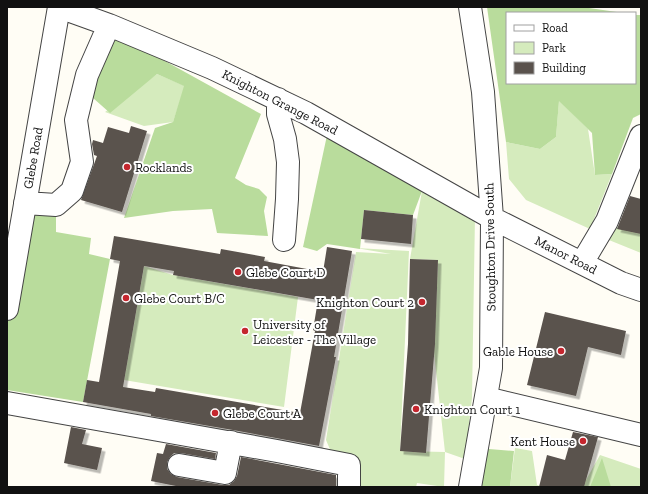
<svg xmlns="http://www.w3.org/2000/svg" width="648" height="494" font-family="'Zilla Slab',serif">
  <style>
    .green { fill: #d5ebbd }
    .forest { fill: #b9dc9c }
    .building { fill: #5a524d; fill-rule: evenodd; filter: url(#shadow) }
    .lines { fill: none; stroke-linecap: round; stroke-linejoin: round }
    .minor-casing { stroke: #444; stroke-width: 24 }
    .minor { stroke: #fff; stroke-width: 22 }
    .poi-dot { fill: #c4262e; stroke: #fff; stroke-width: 1.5 }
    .labels { text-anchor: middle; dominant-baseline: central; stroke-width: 4; stroke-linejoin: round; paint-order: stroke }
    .street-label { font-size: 13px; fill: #111; stroke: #fff }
    .poi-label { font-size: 13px; fill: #111; stroke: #fff; text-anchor: start }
  </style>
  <defs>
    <filter id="shadow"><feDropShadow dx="3.5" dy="3.5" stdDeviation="0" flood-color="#0004"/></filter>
  </defs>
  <rect width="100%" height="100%" fill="#fffdf5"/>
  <path class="green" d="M 157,74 L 185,86 L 173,122 L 144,126 L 105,112 Z
    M 559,100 L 588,129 L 595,175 L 612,174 L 590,229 L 526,200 L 509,179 L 506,142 L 540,149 L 556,137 Z
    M 422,191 L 475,216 L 472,398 L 465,459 L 445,452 L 444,487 L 417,483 L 416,487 L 346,487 L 326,440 L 356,252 L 391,254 L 356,248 L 409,251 L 400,451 L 445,452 L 434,352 L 438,260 L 410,259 Z
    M 605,224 L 641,233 L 641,253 L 599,236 Z
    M 144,266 L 173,275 L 298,297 L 284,407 L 124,380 Z
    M 515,448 L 532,451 L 537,485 L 545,487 L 510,487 Z
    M 600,455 L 641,469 L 641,487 L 582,487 Z"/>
  <path class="forest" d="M 487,7 L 582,7 L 624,13 L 507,13 L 507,83 L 635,83 L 635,15 L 641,15 L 641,114 L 633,118 L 612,174 L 595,175 L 592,133 L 559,101 L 556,137 L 540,149 L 506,142 Z
    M 107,29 L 261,114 L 235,178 L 246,185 L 259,189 L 267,197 L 264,211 L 268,236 L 217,233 L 212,209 L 173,211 L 124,218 L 155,128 L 173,122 L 184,86 L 157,74 L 110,113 L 84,90 Z
    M 329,126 L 422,191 L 413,215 L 364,210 L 360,249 L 327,244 L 317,251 L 303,247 Z
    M 25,203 L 56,205 L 56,232 L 91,238 L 89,254 L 110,259 L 83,402 L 7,390 L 7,309 Z
    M 477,448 L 514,451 L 510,487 L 470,487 Z
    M 602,458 L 611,487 L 590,487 Z"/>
  <path class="building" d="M 131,126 L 147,131 L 122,212 L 81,200 L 97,156 L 94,155 L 92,144 L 93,140 L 103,143 L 108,127 L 129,133 Z
    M 630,196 L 641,199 L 641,234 L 617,229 Z
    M 364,210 L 413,215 L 411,244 L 361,239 Z
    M 114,236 L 220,254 L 221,249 L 265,257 L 264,261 L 323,272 L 327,247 L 352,251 L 334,357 L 336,357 L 319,446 L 233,430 L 151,416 L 151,414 L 83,402 L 87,380 L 99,382 L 120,261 L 110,259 ZM 144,266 L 174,271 L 173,275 L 318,300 L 313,330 L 315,331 L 300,413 L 156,388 L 155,392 L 123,387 Z
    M 410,259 L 438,260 L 435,344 L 426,453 L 400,451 L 408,344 Z
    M 545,312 L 626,331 L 621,355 L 588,347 L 576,396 L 527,385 Z
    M 71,427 L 86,430 L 82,444 L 102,448 L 97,470 L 64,463 Z
    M 573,432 L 598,437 L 584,487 L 539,487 L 547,455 L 565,460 Z
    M 166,444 L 216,453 L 215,459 L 181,453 L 174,453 L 170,457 L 167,462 L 167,469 L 171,474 L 177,477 L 223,485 L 229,485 L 234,481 L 237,476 L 241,457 L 336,475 L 336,487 L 181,487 L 151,481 L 157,453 L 163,454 Z"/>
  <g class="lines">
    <g class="minor-casing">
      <path id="minor" d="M 59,7 L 109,25 L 212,68 L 306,113 L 492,218 L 621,283 L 641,290
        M 470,7 L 483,92 L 492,218 L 491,368 L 470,487
        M 278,99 L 278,114 L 285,139 L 288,162 L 287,199 L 284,240
        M 25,203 L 56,205 L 72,191 L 82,162 L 76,120 L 87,75 L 109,25
        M 582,263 L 607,221 L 641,136
        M 7,309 L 59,7
        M 486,398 L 641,435
        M 7,403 L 277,451 L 349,465 L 349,487
        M 179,465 L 225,473 L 231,442"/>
    </g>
    <use href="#minor" class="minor"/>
  </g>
  <g class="poi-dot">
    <circle cx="127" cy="167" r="4"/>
    <circle cx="238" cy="272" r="4"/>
    <circle cx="126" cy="298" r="4"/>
    <circle cx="422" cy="302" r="4"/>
    <circle cx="245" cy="331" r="4"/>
    <circle cx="561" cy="351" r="4"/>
    <circle cx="416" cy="409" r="4"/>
    <circle cx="215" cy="413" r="4"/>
    <circle cx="583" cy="441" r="4"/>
  </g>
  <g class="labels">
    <g class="street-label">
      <text transform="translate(280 102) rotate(27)">Knighton Grange Road</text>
      <text transform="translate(33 158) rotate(-80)">Glebe Road</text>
      <text transform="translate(490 247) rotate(-91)">Stoughton Drive South</text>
      <text transform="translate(566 255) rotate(27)">Manor Road</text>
    </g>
    <g class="poi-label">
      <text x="135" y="167">Rocklands</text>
      <text x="246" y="272">Glebe Court D</text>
      <text x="134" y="298">Glebe Court B/C</text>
      <text x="414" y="302" text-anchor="end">Knighton Court 2</text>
      <text x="253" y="324">University of<tspan x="253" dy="15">Leicester - The Village</tspan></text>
      <text x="553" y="351" text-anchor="end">Gable House</text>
      <text x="424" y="409">Knighton Court 1</text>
      <text x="223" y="413">Glebe Court A</text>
      <text x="575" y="441" text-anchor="end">Kent House</text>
    </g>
  </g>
  <rect width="648" height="494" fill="none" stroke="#111111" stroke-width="16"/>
  <rect x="506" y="12" width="130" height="72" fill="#ffffff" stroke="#a0a0a0"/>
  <rect x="514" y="25" width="20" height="6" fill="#ffffff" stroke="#a0a0a0"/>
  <text x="542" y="32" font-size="12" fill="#111111">Road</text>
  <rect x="514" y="42" width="20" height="12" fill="#d5ebbd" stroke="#a0a0a0"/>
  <text x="542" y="52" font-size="12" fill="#111111">Park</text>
  <rect x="514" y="62" width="20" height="12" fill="#5a524d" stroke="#a0a0a0"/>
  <text x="542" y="72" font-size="12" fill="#111111">Building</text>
</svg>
